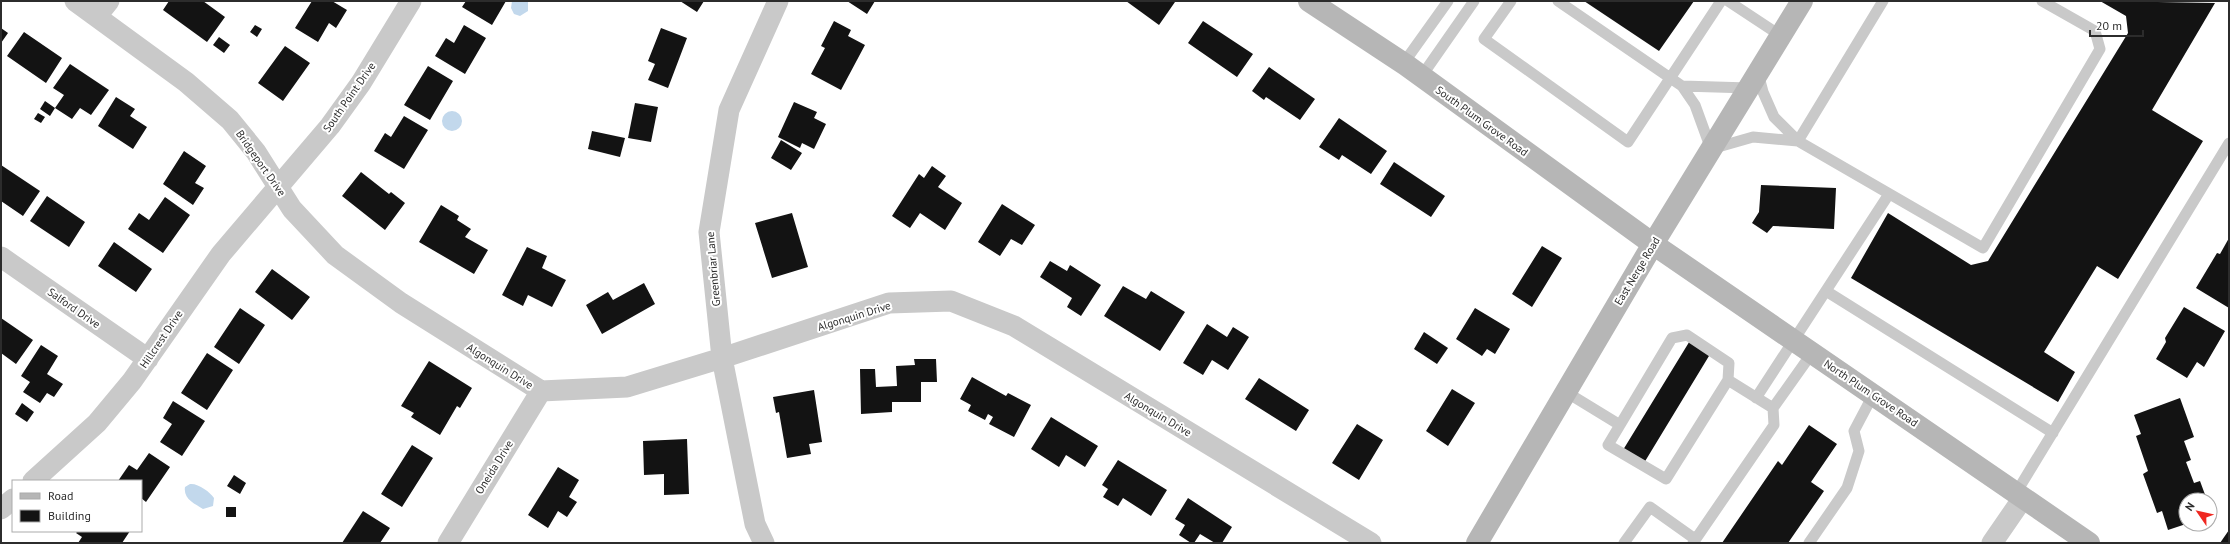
<svg xmlns="http://www.w3.org/2000/svg" width="2230" height="544" font-family="'PT Sans',sans-serif">
  <style>
    .water { fill: #c2d8ec }
    .building { fill: #131313 }
    .lines { fill: none; stroke-linecap: round; stroke-linejoin: round }
    .lane { stroke: #c9c9c9; stroke-width: 11 }
    .street { stroke: #c9c9c9; stroke-width: 21 }
    .secondary { stroke: #b6b6b6; stroke-width: 22 }
    .labels { text-anchor: middle; dominant-baseline: central; stroke-width: 4; stroke-linejoin: round; paint-order: stroke }
    .street-label { font-size: 11px; fill: #2c2c2c; stroke: #fff }
  </style>
  <rect width="100%" height="100%" fill="#fff"/>
  <path class="water" d="M 512,1 L 528,1 L 528,11 L 520,16 L 514,14 L 511,8 Z
    M442 121a10 10 0 1 1 20 0a10 10 0 1 1-20 0Z
    M 190,484 C 198,483 210,492 214,498 L 213,506 L 203,509 C 195,504 183,499 185,487 Z"/>
  <path class="building" d="M 169,1 L 203,1 L 225,17 L 207,42 L 163,10 Z
    M 312,1 L 332,1 L 347,10 L 336,28 L 329,23 L 318,42 L 295,28 Z
    M 466,1 L 506,1 L 492,25 L 462,7 Z
    M 680,1 L 704,1 L 697,12 Z
    M 847,1 L 875,1 L 867,14 Z
    M 1126,1 L 1173,1 L 1175,2 L 1159,25 Z
    M 1584,1 L 1694,1 L 1659,51 Z
    M 2100,1 L 2215,3 L 2152,110 L 2203,141 L 2118,279 L 2097,266 L 2044,352 L 2075,372 L 2058,402 L 1851,278 L 1888,213 L 1971,265 L 1988,261 L 2128,33 L 2126,16 Z
    M 834,21 L 851,30 L 848,36 L 865,45 L 841,90 L 811,74 L 825,48 L 821,46 Z
    M 1203,21 L 1253,54 L 1237,77 L 1188,43 Z
    M 255,25 L 262,29 L 257,37 L 250,32 Z
    M 464,25 L 486,38 L 465,74 L 435,56 L 446,38 L 454,43 Z
    M 1,28 L 8,33 L 1,43 Z
    M 661,28 L 687,38 L 668,88 L 648,80 L 655,64 L 648,61 Z
    M 24,32 L 62,58 L 46,83 L 7,56 Z
    M 219,37 L 230,45 L 224,53 L 213,45 Z
    M 285,46 L 310,63 L 283,101 L 258,83 Z
    M 70,64 L 109,90 L 91,115 L 80,108 L 72,119 L 55,108 L 64,95 L 53,88 Z
    M 428,66 L 453,81 L 430,120 L 404,105 Z
    M 1269,67 L 1315,99 L 1300,120 L 1266,97 L 1264,100 L 1252,91 Z
    M 116,97 L 135,109 L 130,116 L 147,127 L 133,149 L 98,126 Z
    M 45,101 L 55,108 L 50,116 L 40,109 Z
    M 794,102 L 817,112 L 814,118 L 826,124 L 814,149 L 802,143 L 800,148 L 778,137 Z
    M 635,103 L 658,107 L 651,142 L 628,138 Z
    M 38,113 L 45,117 L 41,123 L 34,119 Z
    M 404,116 L 428,130 L 404,169 L 374,151 L 385,133 L 391,137 Z
    M 1339,118 L 1387,151 L 1371,174 L 1342,155 L 1339,160 L 1319,147 Z
    M 592,131 L 625,138 L 620,157 L 588,149 Z
    M 781,140 L 802,153 L 791,170 L 771,158 Z
    M 184,151 L 206,166 L 195,183 L 204,188 L 193,205 L 163,184 Z
    M 1394,162 L 1445,196 L 1431,217 L 1380,184 Z
    M 1,165 L 40,191 L 23,216 L 1,201 Z
    M 932,166 L 946,176 L 938,187 L 962,203 L 945,230 L 920,213 L 910,228 L 892,216 L 919,174 L 924,178 Z
    M 361,172 L 389,194 L 391,192 L 405,203 L 385,230 L 342,196 Z
    M 1761,185 L 1836,188 L 1834,229 L 1773,226 L 1767,233 L 1752,223 L 1759,212 Z
    M 47,196 L 85,222 L 69,247 L 30,221 Z
    M 165,197 L 190,215 L 163,253 L 128,229 L 139,213 L 149,220 Z
    M 1002,204 L 1035,225 L 1022,245 L 1011,239 L 1000,256 L 978,242 Z
    M 441,205 L 459,216 L 457,220 L 471,229 L 465,237 L 488,250 L 474,274 L 419,242 Z
    M 792,213 L 808,267 L 772,278 L 755,223 Z
    M 2229,238 L 2229,308 L 2196,288 L 2217,253 L 2220,254 Z
    M 114,242 L 152,269 L 136,292 L 98,266 Z
    M 1542,246 L 1562,258 L 1532,307 L 1512,294 Z
    M 527,247 L 547,256 L 542,268 L 566,280 L 552,307 L 528,295 L 523,306 L 502,295 Z
    M 1050,261 L 1067,271 L 1070,265 L 1101,285 L 1081,316 L 1067,307 L 1072,298 L 1040,277 Z
    M 272,269 L 310,297 L 292,320 L 255,292 Z
    M 644,283 L 655,304 L 602,334 L 586,305 L 608,292 L 613,300 Z
    M 1123,286 L 1146,299 L 1151,291 L 1185,312 L 1160,351 L 1104,316 Z
    M 2184,307 L 2225,331 L 2204,367 L 2197,362 L 2187,378 L 2156,359 L 2166,342 L 2165,338 Z
    M 240,308 L 265,325 L 239,364 L 214,347 Z
    M 1475,308 L 1510,329 L 1495,354 L 1487,349 L 1482,356 L 1456,339 Z
    M 1,318 L 33,340 L 16,364 L 1,353 Z
    M 1207,324 L 1227,337 L 1233,327 L 1249,337 L 1228,370 L 1212,360 L 1203,375 L 1183,363 Z
    M 1424,332 L 1448,348 L 1437,364 L 1414,349 Z
    M 1691,339 L 1712,351 L 1644,463 L 1623,450 Z
    M 41,345 L 58,356 L 47,374 L 63,384 L 54,397 L 47,393 L 40,403 L 23,392 L 30,382 L 21,376 Z
    M 207,353 L 233,370 L 207,410 L 181,393 Z
    M 914,359 L 936,359 L 937,382 L 921,382 L 921,402 L 892,402 L 892,412 L 861,414 L 860,369 L 875,369 L 876,387 L 897,386 L 896,366 L 915,365 Z
    M 429,361 L 472,388 L 460,408 L 457,406 L 440,435 L 411,417 L 414,413 L 401,406 Z
    M 972,377 L 1006,396 L 1008,393 L 1031,405 L 1014,437 L 989,424 L 993,417 L 988,414 L 985,420 L 968,411 L 971,405 L 960,399 Z
    M 1259,378 L 1309,410 L 1296,431 L 1245,399 Z
    M 1452,389 L 1475,403 L 1448,446 L 1426,431 Z
    M 814,390 L 822,442 L 809,444 L 811,454 L 787,458 L 779,412 L 776,413 L 773,397 Z
    M 2180,398 L 2194,437 L 2184,441 L 2191,460 L 2186,462 L 2194,483 L 2200,481 L 2207,500 L 2186,500 L 2186,524 L 2168,530 L 2162,511 L 2157,513 L 2143,474 L 2148,471 L 2136,436 L 2141,434 L 2134,415 Z
    M 173,401 L 205,421 L 182,456 L 160,442 L 172,424 L 163,418 Z
    M 22,403 L 34,412 L 27,422 L 15,414 Z
    M 1051,417 L 1098,446 L 1085,467 L 1066,455 L 1059,467 L 1031,449 Z
    M 1357,424 L 1383,440 L 1359,480 L 1332,463 Z
    M 1809,425 L 1837,444 L 1811,482 L 1824,491 L 1788,543 L 1722,543 L 1778,461 L 1782,465 Z
    M 687,439 L 689,494 L 664,495 L 664,474 L 644,475 L 643,441 Z
    M 412,445 L 433,458 L 402,507 L 381,494 Z
    M 149,453 L 170,467 L 146,502 L 141,498 L 141,481 L 118,481 L 129,465 L 137,470 Z
    M 1118,460 L 1167,490 L 1151,516 L 1123,498 L 1118,506 L 1103,497 L 1108,489 L 1102,485 Z
    M 558,467 L 579,480 L 569,497 L 577,502 L 567,517 L 558,511 L 548,528 L 528,515 Z
    M 234,475 L 246,483 L 240,494 L 227,486 Z
    M 1188,498 L 1232,527 L 1222,543 L 1215,543 L 1200,534 L 1194,543 L 1191,543 L 1179,535 L 1185,525 L 1175,519 Z
    M 226,507 L 236,507 L 236,517 L 226,517 Z
    M 363,511 L 390,528 L 380,543 L 342,543 Z
    M 2229,530 L 2229,543 L 2220,543 Z
    M 78,531 L 130,531 L 122,543 L 78,543 L 82,537 L 76,533 Z"/>
  <g class="lines">
    <path class="lane" d="M 1511,1 L 1484,39 L 1628,142 L 1721,1
      M 1558,1 L 1682,86 L 1695,105 L 1711,149 L 1753,137 L 1798,141
      M 1728,1 L 1781,36
      M 1403,64 L 1448,1
      M 1758,73 L 1763,92 L 1774,117 L 1798,141 L 1983,248 L 2100,49 L 2095,31 L 2042,1
      M 1421,77 L 1474,1
      M 1682,86 L 1749,88
      M 1798,141 L 1883,1
      M 1826,291 L 2053,433
      M 1728,380 L 1729,363 L 1687,335 L 1672,338 L 1608,445 L 1666,479 L 1728,380 L 1773,408
      M 1566,392 L 1620,425
      M 1756,398 L 1889,194
      M 2016,493 L 2229,143
      M 1624,543 L 1650,507 L 1695,539
      M 1693,543 L 1774,425 L 1773,408 L 1812,353
      M 1809,543 L 1847,488 L 1859,451 L 1854,431 L 1873,395"/>
    <path class="street" d="M 75,1 L 186,82 L 230,120 L 256,152 L 292,209 L 335,255 L 401,303 L 541,391 L 627,387 L 722,358 L 889,303 L 951,301 L 1014,326 L 1371,543
      M 97,16 L 109,1
      M 1,257 L 148,359
      M 33,481 L 97,423 L 132,381 L 221,254 L 330,126 L 361,83 L 411,1
      M 1,509 L 13,499
      M 448,543 L 541,391
      M 764,543 L 755,524 L 722,358 L 709,232 L 729,110 L 778,1
      M 1992,543 L 2023,498"/>
    <path class="secondary" d="M 1309,1 L 1406,65 L 1653,244 L 2089,543
      M 1477,543 L 1653,244 L 1802,1"/>
  </g>
  <g class="labels">
    <g class="street-label">
      <text transform="translate(349 97) rotate(-55)">South Point Drive</text>
      <text transform="translate(1482 121) rotate(36)">South Plum Grove Road</text>
      <text transform="translate(261 163) rotate(55)">Bridgeport Drive</text>
      <text transform="translate(713 269) rotate(-95)">Greenbriar Lane</text>
      <text transform="translate(1637 271) rotate(-59)">East Nerge Road</text>
      <text transform="translate(74 308) rotate(35)">Salford Drive</text>
      <text transform="translate(854 316) rotate(-17)">Algonquin Drive</text>
      <text transform="translate(161 339) rotate(-56)">Hillcrest Drive</text>
      <text transform="translate(500 366) rotate(32)">Algonquin Drive</text>
      <text transform="translate(1871 393) rotate(34)">North Plum Grove Road</text>
      <text transform="translate(1158 414) rotate(31)">Algonquin Drive</text>
      <text transform="translate(494 467) rotate(-58)">Oneida Drive</text>
    </g>
  </g>
  <rect width="2230" height="544" fill="none" stroke="#2c2c2c" stroke-width="4"/>
  <rect x="12" y="480" width="130" height="52" fill="#ffffff" stroke="#ababab"/>
  <rect x="20" y="493" width="20" height="6" fill="#b6b6b6" stroke="#ababab"/>
  <text x="48" y="500" font-size="12" fill="#2c2c2c">Road</text>
  <rect x="20" y="510" width="20" height="12" fill="#131313" stroke="#ababab"/>
  <text x="48" y="520" font-size="12" fill="#2c2c2c">Building</text>
  <g transform="translate(2198 512) rotate(304)"><circle r="19" fill="#ffffff" stroke="#ababab"/>
  <path d="M0-3L7 15L0 10L-7 15Z" fill="#ef2821"/>
  <text y="-6" font-size="11" font-weight="bold" text-anchor="middle" fill="#2c2c2c">N</text>
  </g>
  <path d="M2090 30v6h53v-6" fill="none" stroke="#2c2c2c" stroke-width="2"/>
  <text x="2096" y="30" font-size="12" fill="#2c2c2c" stroke="#ffffff" stroke-width="3" paint-order="stroke">20 m</text>
</svg>
